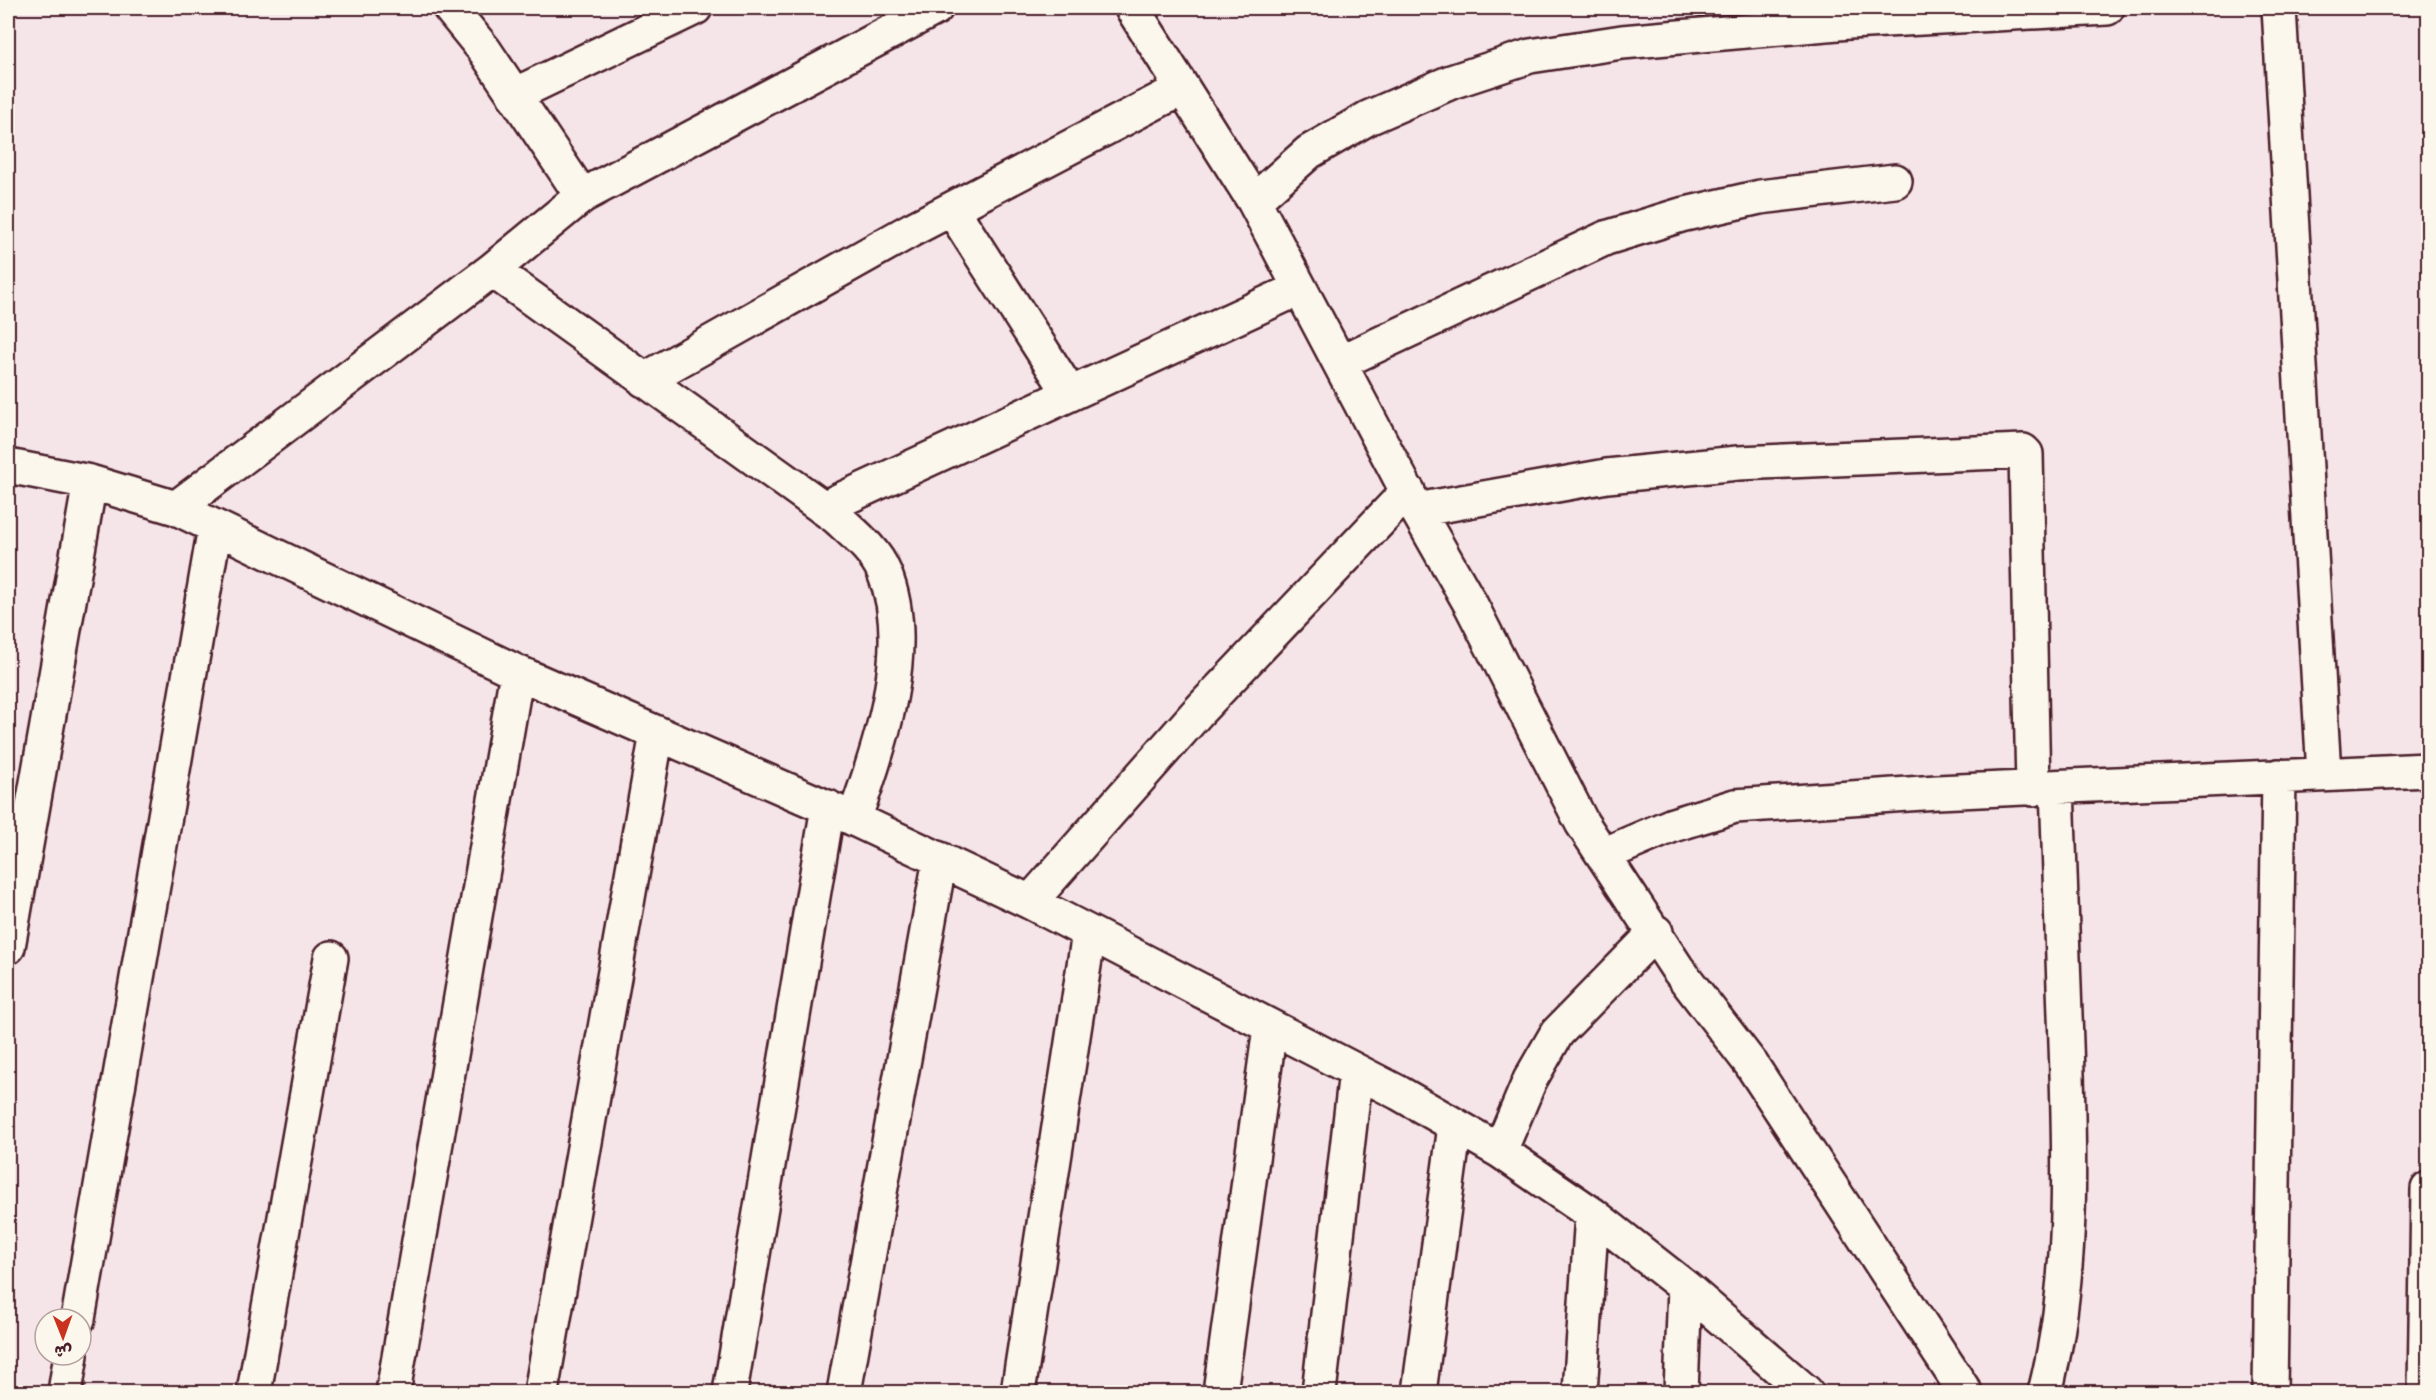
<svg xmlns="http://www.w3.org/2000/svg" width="2436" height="1400" font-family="Dekko,'Playpen Sans Arabic',sans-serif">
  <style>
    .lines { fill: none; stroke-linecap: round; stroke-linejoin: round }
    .minor-casing { stroke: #4a1f2b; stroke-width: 38 }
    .minor { stroke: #fbf7ec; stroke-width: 33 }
  </style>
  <rect width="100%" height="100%" fill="#f6e5e8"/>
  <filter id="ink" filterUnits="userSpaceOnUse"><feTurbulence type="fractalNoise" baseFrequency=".0167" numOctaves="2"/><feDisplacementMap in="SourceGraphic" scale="12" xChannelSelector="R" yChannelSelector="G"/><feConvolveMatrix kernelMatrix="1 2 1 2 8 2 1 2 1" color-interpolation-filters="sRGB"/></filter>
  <g filter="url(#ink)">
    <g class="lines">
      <g class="minor-casing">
        <path id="minor" d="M 450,8 L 485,51 L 582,196
          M 1132,8 L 1254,201 L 1417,510 L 1471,605 L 1582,823 L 1677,968 L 1751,1064 L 1965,1392
          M 2279,8 L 2324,774
          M 514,95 L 695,8
          M 1254,201 L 1309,152 L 1368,118 L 1451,82 L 1530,56 L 1622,42 L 1849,22 L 2107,8
          M 952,209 L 1070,394
          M 492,270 L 836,517 C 853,533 875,550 884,572 C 915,646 880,748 854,819
          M 1341,362 L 1606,238 L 1681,215 L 1760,197 L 1895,181
          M 644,380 L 913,229 L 1181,89
          M 8,466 L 90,482 L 176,508 L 517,672 L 854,819 L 1030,902 L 1399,1093 L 1500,1151 L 1592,1214 L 1685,1287 L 1806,1392
          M 176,508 L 492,270 L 582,196 L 936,8
          M 823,508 L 1300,288
          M 1417,510 L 1607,476 L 1738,463 L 2023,451 L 2026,454 L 2033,789
          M 1603,855 L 1673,825 L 1735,806 L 1937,792 L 2428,770
          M 1030,902 L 1197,713 L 1408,491
          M 8,947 L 90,482
          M 1500,1151 L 1530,1080 L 1557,1033 L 1656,932
          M 78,1319 L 215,527
          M 65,1392 L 71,1355
          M 254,1392 L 331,958
          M 393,1392 L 517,672
          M 541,1392 L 657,733
          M 730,1392 L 828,807
          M 844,1392 L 940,859
          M 1018,1392 L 1089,933
          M 1220,1392 L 1270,1028
          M 1319,1392 L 1356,1071
          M 1419,1392 L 1455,1126
          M 1580,1392 L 1592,1214
          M 1681,1392 L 1685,1287
          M 2045,1392 C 2074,1279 2070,1159 2066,1043 C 2063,958 2060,873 2057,787
          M 2270,1392 L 2279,776
          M 2425,1392 L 2428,1189"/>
      </g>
      <use href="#minor" class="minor"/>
    </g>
  </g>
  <rect width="2436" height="1400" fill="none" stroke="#fbf7ec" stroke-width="30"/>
  <rect x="15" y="15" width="2406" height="1370" fill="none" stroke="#4a1f2b" stroke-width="2" filter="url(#ink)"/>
  <g transform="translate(63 1337) rotate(179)"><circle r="28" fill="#fbf7ec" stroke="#b4a19f" stroke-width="1.5"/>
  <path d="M0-4.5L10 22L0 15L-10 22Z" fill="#c8321e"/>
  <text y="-9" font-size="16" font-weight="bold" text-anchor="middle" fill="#4a1f2b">ش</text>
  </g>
</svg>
